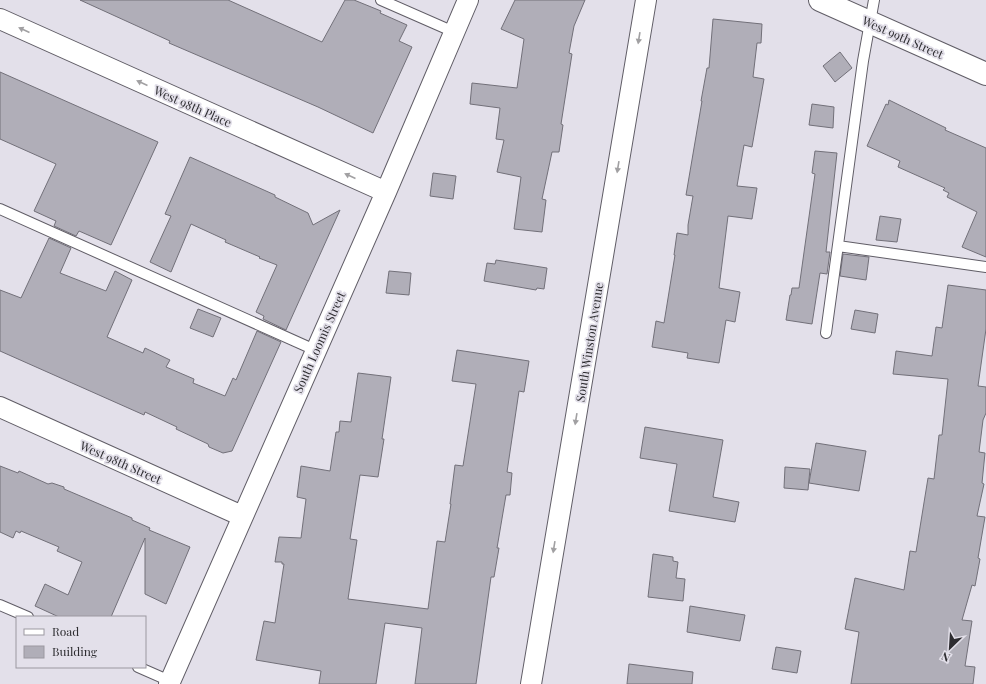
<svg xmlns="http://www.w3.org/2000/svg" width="986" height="684" font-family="'Playfair Display',serif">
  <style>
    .building { fill: #b0aeb8; stroke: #727079 }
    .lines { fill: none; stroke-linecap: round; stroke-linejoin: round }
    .service-casing { stroke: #605d66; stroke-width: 12 }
    .minor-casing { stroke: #605d66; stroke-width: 22 }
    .tertiary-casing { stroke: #605d66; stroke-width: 24 }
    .service { stroke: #fff; stroke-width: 10 }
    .minor { stroke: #fff; stroke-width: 20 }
    .tertiary { stroke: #fff; stroke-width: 22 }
    .oneway { fill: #a1a0a2 }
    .labels { text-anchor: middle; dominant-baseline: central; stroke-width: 3.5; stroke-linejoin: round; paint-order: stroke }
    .street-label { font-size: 12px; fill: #2e2d31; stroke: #e3e0ea }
  </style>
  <rect width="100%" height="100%" fill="#e3e0ea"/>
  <path class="building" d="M 80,0 L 228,0 L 322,42 L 345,0 L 354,0 L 381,11 L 380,13 L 407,25 L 399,41 L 412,47 L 373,133 L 318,107 L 169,43 L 170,41 Z
    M 515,0 L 585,0 L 574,26 L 569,53 L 572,54 L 561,124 L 563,125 L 559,152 L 552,152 L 542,199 L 546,200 L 542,232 L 514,229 L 521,177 L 497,172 L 504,140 L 496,139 L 500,108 L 470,104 L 472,83 L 517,88 L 524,39 L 501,29 Z
    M 713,19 L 762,24 L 761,43 L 757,43 L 753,77 L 764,79 L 752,147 L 744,145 L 737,186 L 757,188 L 752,219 L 728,216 L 719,288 L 740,292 L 735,322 L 726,320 L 719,363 L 687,358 L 688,353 L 652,347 L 656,321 L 664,323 L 675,255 L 674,255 L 677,233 L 688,235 L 688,225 L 693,196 L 686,195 L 702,101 L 701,101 L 707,68 L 709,68 Z
    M 840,52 L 852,68 L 835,82 L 823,66 Z
    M 0,72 L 158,142 L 111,245 L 79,231 L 76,236 L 54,226 L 56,221 L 34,211 L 56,164 L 0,139 Z
    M 889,100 L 946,128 L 945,130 L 986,148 L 986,257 L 962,247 L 977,212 L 947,197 L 949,193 L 943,190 L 945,188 L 898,167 L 900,161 L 867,146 L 886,104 L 888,105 Z
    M 812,104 L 834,107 L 833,128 L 809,125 Z
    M 815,151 L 837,153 L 826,252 L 830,252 L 827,274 L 820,273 L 812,324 L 786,320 L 790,295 L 791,295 L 792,288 L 799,288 L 815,174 L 812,173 Z
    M 190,157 L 275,195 L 275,197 L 308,213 L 313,225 L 340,210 L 286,330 L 263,319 L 264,316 L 256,312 L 277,265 L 259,258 L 260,257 L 225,242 L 226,240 L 191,224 L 171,272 L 150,262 L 171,216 L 165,214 Z
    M 433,173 L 456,176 L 453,199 L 430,196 Z
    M 880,216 L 901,219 L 897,242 L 876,240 Z
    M 49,238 L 71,248 L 60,273 L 106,291 L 115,271 L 132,280 L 107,337 L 143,353 L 145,348 L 170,360 L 166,367 L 194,379 L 193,383 L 225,396 L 233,378 L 236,380 L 257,331 L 281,342 L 232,451 L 223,453 L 209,447 L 208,444 L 176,429 L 177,427 L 145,412 L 144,415 L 0,351 L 0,290 L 21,298 Z
    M 843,254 L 869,257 L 866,280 L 840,276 Z
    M 496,260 L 547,268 L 544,289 L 537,288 L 536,290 L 484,281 L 487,263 L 495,264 Z
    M 389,271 L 411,273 L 409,295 L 386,293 Z
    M 948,285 L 986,290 L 986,329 L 978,386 L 986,387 L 986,413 L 983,420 L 979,452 L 985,453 L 982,483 L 984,484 L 977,516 L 985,517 L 978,558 L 980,559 L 975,586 L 972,585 L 962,620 L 972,621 L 965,666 L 975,667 L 973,684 L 851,684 L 859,632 L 845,629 L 855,578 L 904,590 L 910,551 L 916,552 L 928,478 L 934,479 L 939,435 L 942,435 L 948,379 L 893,374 L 896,351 L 932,356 L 936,327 L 942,328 Z
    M 198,309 L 221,318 L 213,337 L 190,328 Z
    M 855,310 L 878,314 L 875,333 L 851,329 Z
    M 457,350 L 529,361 L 524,392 L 519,391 L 507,472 L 512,473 L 510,495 L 506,495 L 497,548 L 499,548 L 494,577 L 491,577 L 476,684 L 415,684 L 422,628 L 385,623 L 376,684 L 319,684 L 321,671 L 256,660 L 264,621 L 275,623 L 284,564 L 282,564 L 282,562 L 275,562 L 279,537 L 301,538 L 306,499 L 297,497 L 301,466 L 330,471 L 336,432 L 339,432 L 340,421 L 351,422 L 358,373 L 391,377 L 382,439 L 384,439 L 378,477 L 360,475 L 350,539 L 357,540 L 348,599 L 428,609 L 437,541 L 445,542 L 451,504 L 450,504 L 455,465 L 463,466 L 476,384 L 452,381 Z
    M 645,427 L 723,440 L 713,497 L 739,502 L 735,522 L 669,511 L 677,464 L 640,458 Z
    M 816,443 L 866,451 L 859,491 L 809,483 Z
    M 0,466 L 18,473 L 19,471 L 48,484 L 52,483 L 64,487 L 64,489 L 132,518 L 132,520 L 150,528 L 149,530 L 190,547 L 166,604 L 145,594 L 145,538 L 111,617 L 59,617 L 35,606 L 45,584 L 68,595 L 82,562 L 57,551 L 59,547 L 21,531 L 20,533 L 16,531 L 13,538 L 0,532 Z
    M 785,467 L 810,469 L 808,490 L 784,488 Z
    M 653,554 L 673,557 L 673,561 L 678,562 L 676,578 L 685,579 L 683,601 L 648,597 Z
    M 690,606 L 745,615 L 740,641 L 687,632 Z
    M 776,647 L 801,651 L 797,673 L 772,669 Z
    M 629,664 L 693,672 L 692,684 L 627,684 Z"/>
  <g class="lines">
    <g class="service-casing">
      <path id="service" d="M 381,0 L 454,32
        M 0,209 L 315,350
        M 838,246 L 986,267
        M 826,333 L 863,61 L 874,0
        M 0,605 L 28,617
        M 138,667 L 170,681"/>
    </g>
    <g class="minor-casing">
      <path id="minor" d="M 0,19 L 386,192
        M 0,407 L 242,516
        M 169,684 L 386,192 L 468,0
        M 531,684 L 646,0"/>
    </g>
    <g class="tertiary-casing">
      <path id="tertiary" d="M 820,0 L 986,74"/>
    </g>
    <use href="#service" class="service"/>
    <use href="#minor" class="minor"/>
    <use href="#tertiary" class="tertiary"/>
  </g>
  <defs><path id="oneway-solid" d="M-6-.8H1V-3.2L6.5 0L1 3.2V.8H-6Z"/></defs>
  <g class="oneway">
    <use href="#oneway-solid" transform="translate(24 30) rotate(-156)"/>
    <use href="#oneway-solid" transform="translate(639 38) rotate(99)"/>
    <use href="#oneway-solid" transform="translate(142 83) rotate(-156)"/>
    <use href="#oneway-solid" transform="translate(618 167) rotate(99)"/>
    <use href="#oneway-solid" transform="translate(350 176) rotate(-156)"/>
    <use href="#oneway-solid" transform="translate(576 419) rotate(99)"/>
    <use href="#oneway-solid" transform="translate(554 547) rotate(99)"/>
  </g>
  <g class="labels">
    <g class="street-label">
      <text transform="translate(903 37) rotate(24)">West 99th Street</text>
      <text transform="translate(193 106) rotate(24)">West 98th Place</text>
      <text transform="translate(319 342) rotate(-66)">South Loomis Street</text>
      <text transform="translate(589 342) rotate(-81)">South Winston Avenue</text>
      <text transform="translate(121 462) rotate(24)">West 98th Street</text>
    </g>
  </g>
  <rect x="16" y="616" width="130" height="52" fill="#e3e0ea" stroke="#9b98a0"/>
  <rect x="24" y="629" width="20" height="6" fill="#ffffff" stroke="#9b98a0"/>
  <text x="52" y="636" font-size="12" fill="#2e2d31">Road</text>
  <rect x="24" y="646" width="20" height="12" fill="#b0aeb8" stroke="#9b98a0"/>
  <text x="52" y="656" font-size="12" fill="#2e2d31">Building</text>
  <g transform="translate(950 648) rotate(205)" stroke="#e3e0ea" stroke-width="3" paint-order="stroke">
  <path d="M0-3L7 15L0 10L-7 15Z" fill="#2e2d31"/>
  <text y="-6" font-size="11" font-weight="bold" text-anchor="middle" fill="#2e2d31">N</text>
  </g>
</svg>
